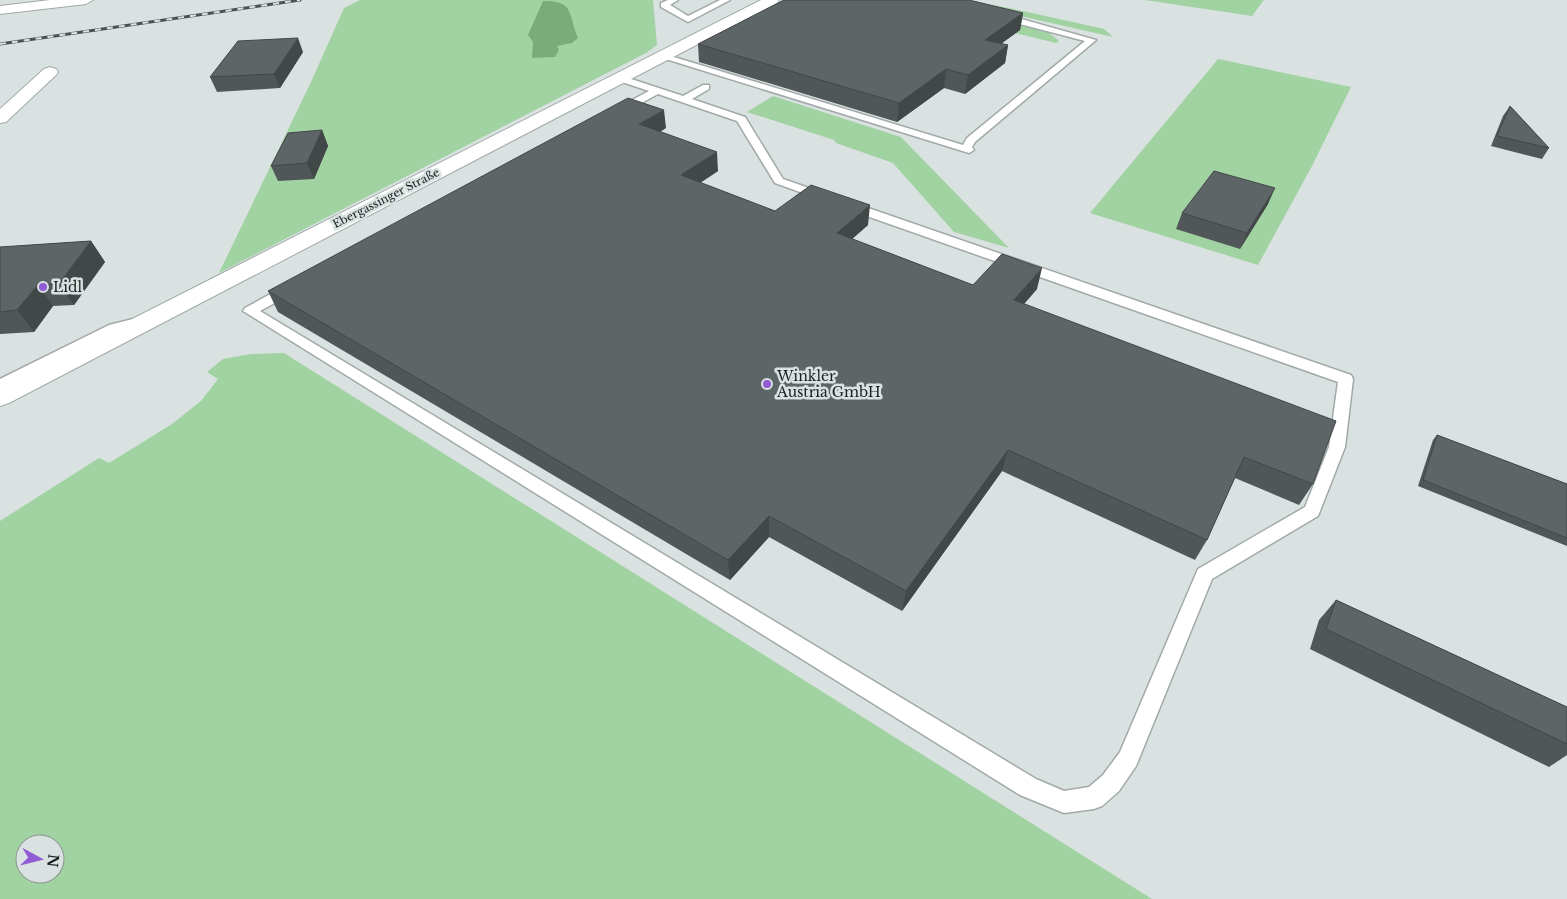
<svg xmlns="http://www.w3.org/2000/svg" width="1567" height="899" font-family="'Libre Baskerville',serif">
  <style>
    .green { fill: #a1d2a1; fill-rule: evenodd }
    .forest { fill: #7aab7b }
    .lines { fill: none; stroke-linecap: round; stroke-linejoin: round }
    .lane-casing { stroke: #a1a9a9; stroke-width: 3 }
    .street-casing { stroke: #a1a9a9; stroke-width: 2 }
    .secondary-casing { stroke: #a1a9a9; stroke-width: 2 }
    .lane { fill: #fff; fill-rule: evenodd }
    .street { fill: #fff; fill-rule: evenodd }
    .secondary { fill: #fff; fill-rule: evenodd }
    .rail-casing { stroke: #4c5050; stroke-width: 3 }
    .rail { stroke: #d9e2e1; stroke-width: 2; stroke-dasharray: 6; stroke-linecap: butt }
    .wall { fill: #515758 }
    .shaded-wall { fill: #424747 }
    .building { fill: #5e6566; stroke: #424747 }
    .poi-dot { fill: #905bd4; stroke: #d9e2e1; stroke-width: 2 }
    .labels { text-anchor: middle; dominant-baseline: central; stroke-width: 5; stroke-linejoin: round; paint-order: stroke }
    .far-street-label { font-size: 11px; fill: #1c1f1f; stroke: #d9e2e1 }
    .poi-label { font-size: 14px; fill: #1c1f1f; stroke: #d9e2e1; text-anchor: start }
  </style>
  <rect width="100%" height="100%" fill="#d9e2e1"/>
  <path class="green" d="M 360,0 L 653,0 L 657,45 L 646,53 L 219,273 L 311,82 L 344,8 Z
    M 964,0 L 1009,8 L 1104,29 L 1113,37 L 955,1 Z
    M 1145,0 L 1264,0 L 1252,16 Z
    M 995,19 L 1047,31 L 1059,41 L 1056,43 L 1015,33 L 1019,30 Z
    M 1218,59 L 1351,87 L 1312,166 L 1258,265 L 1090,213 Z
    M 773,96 L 901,137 L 1009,248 L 954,232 L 893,163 L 836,143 L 834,140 L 747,112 Z
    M 283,353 L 284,353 L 1152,899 L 0,899 L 0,521 L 99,458 L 109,463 L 172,424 L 201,401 L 218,379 L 207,372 L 223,359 L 251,354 ZM 25,844 L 55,844 L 55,874 L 25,874 Z"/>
  <path class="forest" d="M 543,1 C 575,0 568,15 578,38 L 572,43 L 557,46 L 559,50 L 555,57 L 532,58 L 533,42 L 528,35 Z"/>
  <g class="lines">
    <g class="lane-casing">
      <path id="lane" d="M 668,0 L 678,0 L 670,5 L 688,16 L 720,0 L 730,0 L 688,22 L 661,7 L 661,3 Z
        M 1000,13 L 1096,40 L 975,142 L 972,147 L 974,150 L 969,153 L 656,56 L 661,53 L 664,54 L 963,145 L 967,138 L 1085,41 L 997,18 L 996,16 Z
        M 619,75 L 683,96 L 703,85 L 709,85 L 709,89 L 692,99 L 745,117 L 783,179 L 829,195 L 831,197 L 825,201 L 775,183 L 737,121 L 658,94 L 623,113 L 615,113 L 615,109 L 649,91 L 616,80 L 616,76 Z
        M 848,201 L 1351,375 L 1353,379 L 1345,447 L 1318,516 L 1212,579 L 1136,766 L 1119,791 L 1102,806 L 1094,809 L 1064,813 L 1020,795 L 243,311 L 245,308 L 285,286 L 295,286 L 297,289 L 295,292 L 260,311 L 1036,779 L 1064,791 L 1089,787 L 1103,775 L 1120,752 L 1198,569 L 1305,507 L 1329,447 L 1338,382 L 844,208 L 842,205 Z
        M 137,318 L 142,319 L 144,322 L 142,325 L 119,331 L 0,390 L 0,379 L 109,325 Z"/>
    </g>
    <g class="street-casing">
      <path id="street" d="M 761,0 L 779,0 L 777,3 L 9,403 L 0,406 L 0,386 Z
        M 50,67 L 56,69 L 58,72 L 56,75 L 6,122 L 0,123 L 0,109 L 44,69 Z"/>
    </g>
    <g class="secondary-casing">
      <path id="secondary" d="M 50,0 L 93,0 L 86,4 L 0,14 L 0,6 Z"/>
    </g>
    <use href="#lane" class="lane"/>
    <use href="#street" class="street"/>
    <use href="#secondary" class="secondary"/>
    <g class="rail-casing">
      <path id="rail" d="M 0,44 L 300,0"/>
    </g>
    <use href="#rail" class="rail"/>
  </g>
  <path class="wall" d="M 1023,13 L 1020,30 L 1001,44 L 1008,45 L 1005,63 L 965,94 L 944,88 L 897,122 L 699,62 L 698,44 Z
    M 303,52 L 280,88 L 217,92 L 210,77 Z
    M 1510,106 L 1549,148 L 1542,159 L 1491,146 L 1503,116 Z
    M 666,128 L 660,132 L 718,171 L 700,183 L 775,211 L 868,225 L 852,239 L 973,285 L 1037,289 L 1024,304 L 1313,484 L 1299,505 L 1235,478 L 1207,540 L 1195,560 L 1002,471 L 902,611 L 769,537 L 730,580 L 278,312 L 268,291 Z
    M 322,130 L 328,146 L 314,179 L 278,181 L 271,166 Z
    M 1268,204 L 1240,249 L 1176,229 L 1182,213 Z
    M 91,241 L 105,262 L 74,305 L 53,306 L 34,332 L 0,334 L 0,247 Z
    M 1437,435 L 1567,484 L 1567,546 L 1418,486 L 1433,440 Z
    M 1336,600 L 1567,707 L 1567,755 L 1549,767 L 1310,649 L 1319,620 Z"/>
  <path class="shaded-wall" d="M 1023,13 L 1020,30 L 982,57 L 985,40 Z
    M 298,38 L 303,52 L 280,88 L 274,74 Z
    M 1008,45 L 1005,63 L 965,94 L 968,75 Z
    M 946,69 L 944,88 L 897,122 L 899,103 Z
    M 664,110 L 666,128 L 641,143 L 639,124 Z
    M 322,130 L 328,146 L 314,179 L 307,163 Z
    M 717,152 L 718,171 L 683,194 L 681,175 Z
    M 1275,188 L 1268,204 L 1240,249 L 1247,233 Z
    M 870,205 L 868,225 L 836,253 L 837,233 Z
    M 91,241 L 105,262 L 74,305 L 59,284 Z
    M 1042,268 L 1037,289 L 1009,321 L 1014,300 Z
    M 38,285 L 53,306 L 34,332 L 17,310 Z
    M 1008,450 L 1002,471 L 902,611 L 906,591 Z
    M 769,516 L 769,537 L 730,580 L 728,560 Z"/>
  <path class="building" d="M 784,0 L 969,0 L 1023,13 L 985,40 L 1008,45 L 968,75 L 946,69 L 899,103 L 698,44 Z
    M 298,38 L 274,74 L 210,77 L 238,41 Z
    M 628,98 L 664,110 L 639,124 L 717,152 L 681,175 L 775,211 L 811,185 L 870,205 L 837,233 L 973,285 L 1002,254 L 1042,268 L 1014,300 L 1336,421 L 1313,484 L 1244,457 L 1207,540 L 1008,450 L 906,591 L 769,516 L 728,560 L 268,291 Z
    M 1510,106 L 1549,148 L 1497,136 Z
    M 322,130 L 307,163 L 271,166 L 288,133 Z
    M 1214,171 L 1275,188 L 1247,233 L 1182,213 Z
    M 91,241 L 59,284 L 38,285 L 17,310 L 0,312 L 0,247 Z
    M 1437,435 L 1567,484 L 1567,538 L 1423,480 Z
    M 1336,600 L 1567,707 L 1567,744 L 1326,629 Z"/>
  <g class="poi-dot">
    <circle cx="43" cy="287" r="5"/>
    <circle cx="767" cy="384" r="5"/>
  </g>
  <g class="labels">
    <g class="far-street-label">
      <text transform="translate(386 198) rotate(-27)">Ebergassinger Straße</text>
    </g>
    <g class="poi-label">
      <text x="53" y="287">Lidl</text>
      <text x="777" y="376">Winkler<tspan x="777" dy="16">Austria GmbH</tspan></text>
    </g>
  </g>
  <g transform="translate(40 859) rotate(97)"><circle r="24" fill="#d9e2e1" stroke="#8d9493"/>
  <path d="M0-4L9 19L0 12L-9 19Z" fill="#905bd4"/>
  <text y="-8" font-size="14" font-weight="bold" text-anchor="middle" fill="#1c1f1f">N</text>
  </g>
</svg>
